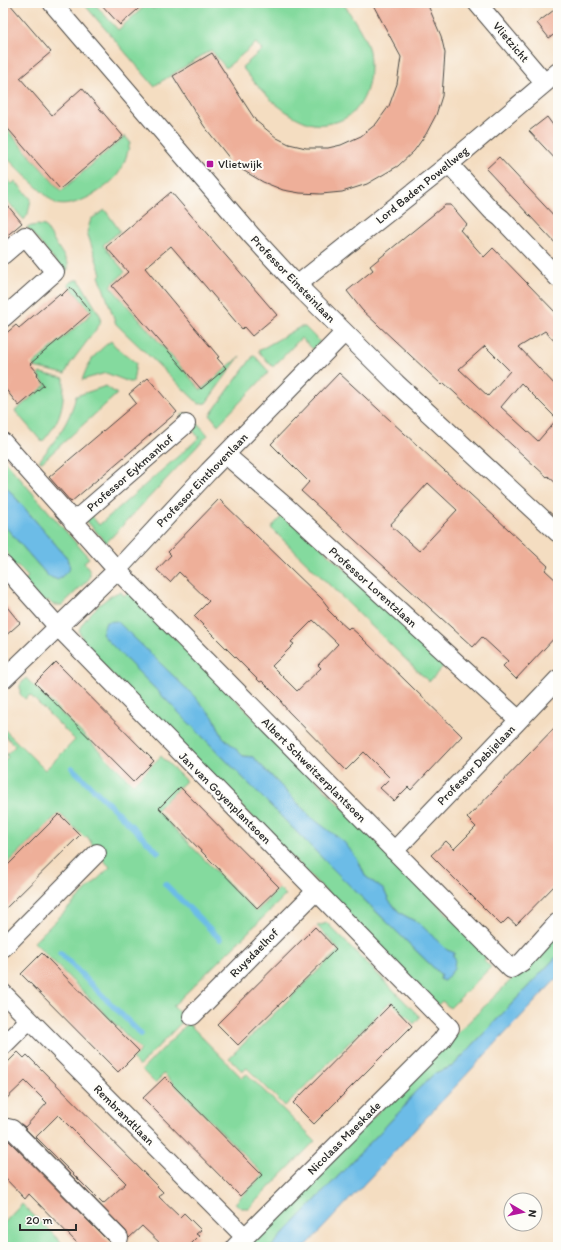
<svg xmlns="http://www.w3.org/2000/svg" width="561" height="1250" font-family="Itim,sans-serif">
  <style>
    .green { fill: #84da9e; stroke: #588264; fill-rule: evenodd }
    .water { fill: #6cbce7; stroke: #4c7489 }
    .lines { fill: none; stroke-linecap: round; stroke-linejoin: round }
    .stream { stroke: #6cbce7; stroke-width: 5.5 }
    .building { fill: #eeaf99; fill-rule: evenodd }
    .minor-casing { stroke: #494642; stroke-width: 20 }
    .minor { stroke: #fff; stroke-width: 18 }
    .poi-dot { fill: #b5179e; stroke: #fdfcf7; stroke-width: 1.5 }
    .labels { text-anchor: middle; dominant-baseline: central; stroke-width: 4; stroke-linejoin: round; paint-order: stroke }
    .street-label { font-size: 12px; fill: #2b2b2b; stroke: #fdfcf7 }
    .poi-label { font-size: 12px; fill: #2b2b2b; stroke: #fdfcf7; text-anchor: start }
  </style>
  <rect width="100%" height="100%" fill="#fdfcf7"/>
  <filter id="ink" filterUnits="userSpaceOnUse"><feTurbulence type="fractalNoise" baseFrequency=".025" numOctaves="2"/><feDisplacementMap in="SourceGraphic" scale="8" xChannelSelector="R" yChannelSelector="G"/><feConvolveMatrix kernelMatrix="1 2 1 2 8 2 1 2 1" color-interpolation-filters="sRGB"/></filter>
  <filter id="wash" filterUnits="userSpaceOnUse"><feTurbulence type="fractalNoise" baseFrequency=".012" numOctaves="4" result="noise"/><feDisplacementMap in="SourceGraphic" scale="16" xChannelSelector="R" yChannelSelector="G"/><feGaussianBlur stdDeviation="0.9" result="paint"/><feColorMatrix in="noise" values="0 0 0 0 0 0 0 0 0 0 0 0 0 0 0 0 0 1.4 0 .05"/><feComposite in="paint" operator="in"/></filter>
  <g filter="url(#wash)">
    <rect width="100%" height="100%" fill="#f4ddc1"/>
    <path class="green" d="M 83,3 L 94,3 L 118,30 L 147,4 L 153,9 L 160,3 L 343,3 C 351,15 366,37 369,51 C 373,80 366,113 336,122 C 326,124 319,126 309,123 C 280,113 260,90 242,67 L 262,50 L 256,43 L 226,68 L 211,50 L 154,86 Z
      M 3,125 L 61,191 L 125,136 L 130,142 C 128,152 124,166 118,174 C 109,188 74,209 57,204 C 51,202 11,162 3,154 Z
      M 3,175 L 12,184 L 15,181 L 31,199 L 28,214 L 24,220 L 3,196 Z
      M 105,210 L 120,231 L 103,245 L 125,272 L 110,286 L 201,390 L 240,356 L 206,403 L 199,404 L 116,324 L 99,276 L 101,274 L 87,232 L 91,219 Z
      M 37,225 L 45,226 L 68,263 L 68,269 L 65,273 L 27,227 Z
      M 75,280 L 79,280 L 101,317 L 100,324 L 70,364 L 65,374 L 34,367 L 33,364 L 92,313 L 68,284 Z
      M 300,327 L 305,327 L 320,342 L 313,349 L 301,338 L 273,367 L 258,351 Z
      M 111,341 L 115,346 L 136,363 L 133,382 L 129,382 L 106,373 L 82,380 C 89,361 95,353 111,341 Z
      M 254,355 L 269,372 L 218,425 L 210,415 Z
      M 40,373 L 64,378 C 64,406 61,421 42,442 L 15,411 L 46,385 L 38,375 Z
      M 106,386 L 117,394 L 42,462 L 39,461 C 56,439 69,424 76,396 Z
      M 187,413 L 190,415 L 208,435 L 106,543 L 86,520 L 90,514 L 99,525 L 199,438 L 181,415 Z
      M 3,459 L 89,558 L 84,562 C 88,567 92,572 89,579 L 62,605 L 53,605 L 48,600 L 43,604 L 24,581 L 28,577 L 17,565 L 13,569 L 4,559 L 8,555 L 3,548 L 3,524 L 48,576 L 68,559 L 3,483 Z
      M 282,516 L 291,524 L 293,522 L 447,662 L 429,682 L 271,528 Z
      M 129,591 L 488,955 L 484,960 L 491,967 L 450,1008 L 442,1001 L 438,1005 L 79,641 L 82,637 L 79,631 C 81,620 110,592 121,592 L 124,596 ZM 102,634 L 214,718 L 222,736 L 243,756 L 253,757 L 312,818 L 330,832 L 358,860 L 365,876 L 384,890 L 389,901 L 400,913 L 420,924 L 451,955 L 449,975 L 440,979 L 441,975 L 341,877 Z
      M 26,678 L 133,784 L 161,756 L 186,781 L 156,810 L 256,912 L 279,888 L 286,895 L 173,1006 L 185,1019 L 139,1066 L 132,1059 L 141,1050 L 34,942 L 110,867 L 100,857 L 87,836 L 85,838 L 59,813 L 3,868 L 3,762 L 8,757 L 6,755 L 15,746 L 3,733 L 3,728 L 45,770 L 75,740 L 30,695 L 25,699 L 20,694 L 20,685 Z
      M 327,923 L 420,1017 L 414,1024 L 391,1001 L 285,1106 L 247,1068 L 242,1071 L 229,1058 L 339,950 L 317,926 Z
      M 558,933 L 558,955 L 453,1066 L 435,1073 L 414,1093 L 403,1108 L 271,1247 L 243,1247 Z
      M 188,1023 L 242,1078 L 247,1074 L 315,1141 L 249,1208 L 241,1208 L 235,1203 L 264,1175 L 164,1074 L 155,1083 L 142,1070 Z
      M 22,1204 L 66,1247 L 3,1247 L 3,1224 Z"/>
    <path class="water" d="M 3,483 L 68,559 L 70,569 L 58,580 L 48,576 L 3,524 Z
      M 117,621 L 197,699 L 214,718 L 222,736 L 243,756 L 253,757 L 312,818 L 344,842 L 358,860 L 365,876 L 384,890 L 389,901 L 400,913 L 420,924 L 447,950 L 455,953 L 454,955 L 452,955 L 455,959 L 454,969 L 444,981 L 440,979 L 441,975 L 341,877 L 110,643 L 102,634 L 106,622 Z
      M 558,955 L 558,977 L 305,1247 L 271,1247 L 403,1108 L 414,1093 L 435,1073 L 453,1066 Z"/>
    <g class="lines">
      <path class="stream" d="M 72,768 L 158,852
        M 165,884 L 220,939
        M 60,953 L 141,1034"/>
    </g>
    <g id="blocks">
      <path class="building" d="M 3,3 L 9,3 L 51,52 L 20,78 L 52,115 L 82,88 L 123,136 L 60,189 L 3,123 Z
        M 100,3 L 145,3 L 120,25 Z
        M 372,3 L 427,3 L 441,36 L 445,53 L 442,96 L 436,115 L 426,134 L 414,151 L 398,166 L 367,184 L 342,192 L 321,194 L 300,193 L 283,190 L 263,182 L 227,161 L 230,159 L 204,126 L 173,76 L 212,53 L 256,121 L 277,138 L 289,144 L 306,148 L 328,148 L 341,145 L 361,136 L 376,124 L 389,106 L 397,84 L 401,57 Z
        M 558,7 L 558,32 L 549,38 L 537,23 Z
        M 547,117 L 558,132 L 558,162 L 529,131 Z
        M 499,157 L 558,220 L 558,246 L 486,169 Z
        M 171,192 L 277,315 L 252,336 L 244,327 L 242,329 L 171,246 L 145,268 L 219,357 L 217,358 L 226,368 L 201,389 L 112,286 L 128,272 L 106,247 Z
        M 3,200 L 22,223 L 3,239 Z
        M 445,205 L 451,205 L 467,224 L 460,230 L 484,257 L 493,248 L 558,315 L 558,345 L 545,331 L 519,347 L 558,388 L 558,485 L 548,476 L 547,477 L 444,383 L 442,385 L 362,310 L 347,291 L 373,270 L 370,266 ZM 485,346 L 510,371 L 488,396 L 459,369 ZM 521,383 L 557,419 L 538,441 L 501,407 Z
        M 70,287 L 91,312 L 30,364 L 38,373 L 36,375 L 44,385 L 19,406 L 3,386 L 3,336 L 16,325 L 19,328 L 59,294 L 61,296 Z
        M 339,373 L 548,566 L 545,570 L 558,582 L 558,634 L 516,679 L 503,666 L 508,661 L 482,637 L 473,647 L 301,491 L 309,482 L 271,444 ZM 428,483 L 457,510 L 419,551 L 390,525 Z
        M 148,378 L 177,412 L 71,502 L 49,477 L 136,403 L 129,394 Z
        M 219,499 L 322,599 L 329,608 L 327,609 L 338,620 L 348,629 L 350,627 L 359,635 L 462,736 L 411,790 L 408,787 L 394,801 L 380,788 L 390,778 L 364,752 L 346,770 L 288,711 L 281,702 L 282,701 L 262,681 L 260,682 L 194,616 L 209,601 L 179,572 L 170,582 L 157,570 L 171,555 L 168,552 ZM 313,620 L 338,644 L 318,665 L 321,668 L 297,691 L 272,666 L 294,644 L 291,642 Z
        M 3,602 L 20,623 L 3,638 Z
        M 56,662 L 154,761 L 133,782 L 35,683 Z
        M 558,724 L 558,882 L 516,925 L 508,918 L 501,925 L 431,855 L 446,841 L 454,849 L 476,827 L 467,818 Z
        M 180,787 L 279,887 L 257,908 L 159,808 Z
        M 59,814 L 80,835 L 3,911 L 3,870 Z
        M 315,927 L 336,949 L 238,1045 L 217,1024 Z
        M 42,953 L 139,1051 L 118,1072 L 21,974 Z
        M 391,1004 L 412,1026 L 314,1124 L 293,1103 Z
        M 18,1052 L 24,1058 L 27,1055 L 163,1192 L 159,1197 L 180,1217 L 184,1213 L 201,1230 L 196,1234 L 199,1236 L 188,1247 L 164,1247 L 142,1226 L 129,1238 L 126,1231 L 21,1124 L 25,1127 L 47,1103 L 25,1081 L 3,1102 L 3,1067 ZM 58,1115 L 126,1183 L 103,1204 L 36,1137 Z
        M 165,1077 L 262,1175 L 240,1196 L 143,1098 Z
        M 7,1139 L 112,1245 L 114,1247 L 81,1247 L 29,1194 L 25,1199 L 3,1176 L 3,1142 Z"/>
    </g>
  </g>
  <g filter="url(#ink)">
    <use href="#blocks" fill-opacity="0" stroke="#494642" stroke-width="1"/>
    <g class="lines">
      <g class="minor-casing">
        <path id="minor" d="M 52,3 L 252,236 L 297,285 L 396,383 L 558,533
          M 477,3 L 544,82
          M 449,164 L 492,211 L 501,218 L 558,278
          M 3,255 L 25,236 L 55,272 L 3,318
          M 297,285 L 449,164 L 558,72
          M 3,442 L 117,570 L 511,969 L 522,962 L 558,922
          M 226,455 L 284,505 L 519,720
          M 73,522 L 186,424
          M 3,565 L 58,627 L 450,1028 L 441,1041 L 235,1247
          M 3,680 L 117,570 L 209,471 L 344,333
          M 394,851 L 558,679
          M 3,948 L 97,853
          M 3,993 L 245,1237
          M 192,1016 L 317,890
          M 3,1046 L 29,1020
          M 3,1127 L 12,1129 L 119,1238"/>
      </g>
      <use href="#minor" class="minor"/>
    </g>
  </g>
  <rect class="poi-dot" x="206" y="160" width="8" height="8" rx="2"/>
  <g class="labels">
    <g class="street-label">
      <text transform="translate(511 42) rotate(50)">Vlietzicht</text>
      <text transform="translate(422 185) rotate(-39)">Lord Baden Powellweg</text>
      <text transform="translate(293 279) rotate(46)">Professor Einsteinlaan</text>
      <text transform="translate(130 473) rotate(-41)">Professor Eykmanhof</text>
      <text transform="translate(202 480) rotate(-46)">Professor Einthovenlaan</text>
      <text transform="translate(373 587) rotate(42)">Professor Lorentzlaan</text>
      <text transform="translate(476 765) rotate(-46)">Professor Debijelaan</text>
      <text transform="translate(314 770) rotate(45)">Albert Schweitzerplantsoen</text>
      <text transform="translate(225 798) rotate(45)">Jan van Goyenplantsoen</text>
      <text transform="translate(254 953) rotate(-45)">Ruysdaelhof</text>
      <text transform="translate(124 1115) rotate(45)">Rembrandtlaan</text>
      <text transform="translate(344 1138) rotate(-45)">Nicolaas Maeskade</text>
    </g>
    <g class="poi-label">
      <text x="218" y="164">Vlietwijk</text>
    </g>
  </g>
  <rect width="561" height="1250" fill="none" stroke="#fdfcf7" stroke-width="16"/>
  <g transform="translate(523 1212) rotate(99)"><circle r="19" fill="#fdfcf7" stroke="#a9a8a5"/>
  <path d="M0-3L7 15L0 10L-7 15Z" fill="#b5179e"/>
  <text y="-6" font-size="11" font-weight="bold" text-anchor="middle" fill="#2b2b2b">N</text>
  </g>
  <path d="M20 1224v6h56v-6" fill="none" stroke="#2b2b2b" stroke-width="2"/>
  <text x="26" y="1224" font-size="12" fill="#2b2b2b" stroke="#fdfcf7" stroke-width="3" paint-order="stroke">20 m</text>
</svg>
